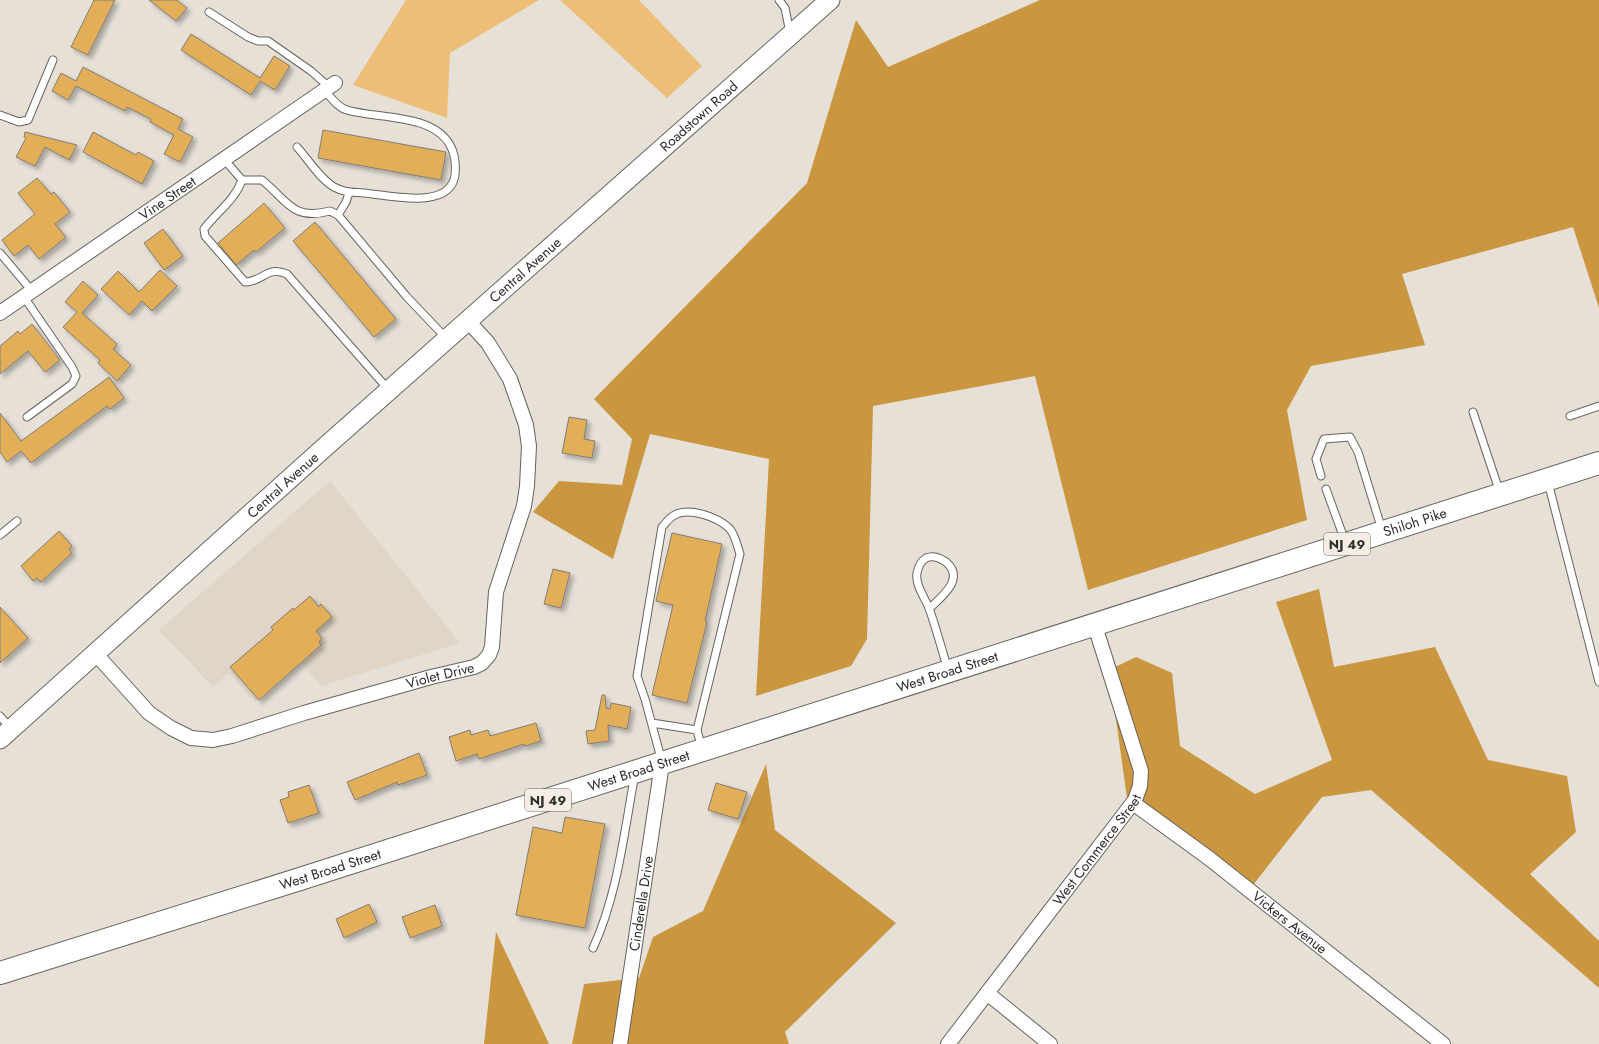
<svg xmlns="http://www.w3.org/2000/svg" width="1599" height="1044" font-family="Jost,sans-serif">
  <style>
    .built { fill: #e0d5c6 }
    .green { fill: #ecbe78 }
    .forest { fill: #ca963f }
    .building { fill: #e2ae58; stroke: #827d75; filter: url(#shadow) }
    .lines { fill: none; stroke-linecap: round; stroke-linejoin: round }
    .lane-casing { stroke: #68635c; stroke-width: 9 }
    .street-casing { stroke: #68635c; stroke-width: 16 }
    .secondary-casing { stroke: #68635c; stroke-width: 21 }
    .highway-casing { stroke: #68635c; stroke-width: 24 }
    .lane { stroke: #fff; stroke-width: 7 }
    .street { stroke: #fff; stroke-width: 14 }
    .secondary { stroke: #fff; stroke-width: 19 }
    .highway { stroke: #fff; stroke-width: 22 }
    .labels { text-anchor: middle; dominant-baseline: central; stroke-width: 3; stroke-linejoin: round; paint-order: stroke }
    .shield { fill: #f3ede5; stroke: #6a6661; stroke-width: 1 }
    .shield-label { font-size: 13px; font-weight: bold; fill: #2f2c29 }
    .street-label { font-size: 14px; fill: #2f2c29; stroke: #f3ede5 }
  </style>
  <defs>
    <filter id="shadow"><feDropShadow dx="3.5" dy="3.5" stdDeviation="2" flood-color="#0004"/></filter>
  </defs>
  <rect width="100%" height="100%" fill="#e6e0d7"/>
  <path class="built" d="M 330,481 L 460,643 L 321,686 L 301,662 L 255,702 L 229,673 L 213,687 L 159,630 Z"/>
  <path class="green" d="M 406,0 L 539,0 L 450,53 L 447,118 L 353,85 Z
    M 560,0 L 639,0 L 702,66 L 667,98 Z"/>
  <path class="forest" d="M 1040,0 L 1599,0 L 1599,308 L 1573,227 L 1402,274 L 1425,345 L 1311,366 L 1287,410 L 1307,520 L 1088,590 L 1035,376 L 873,406 L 867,639 L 851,666 L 756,696 L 769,459 L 650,434 L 613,559 L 533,512 L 559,481 L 622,485 L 632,439 L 594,399 L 807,183 L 856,20 L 888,67 Z
    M 1319,589 L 1334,667 L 1435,647 L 1488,760 L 1567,776 L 1576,832 L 1530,874 L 1599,941 L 1599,988 L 1371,790 L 1322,797 L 1246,894 L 1128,805 L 1109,670 L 1136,657 L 1172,673 L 1180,746 L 1255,794 L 1332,760 L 1276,602 Z
    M 766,764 L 775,830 L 896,923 L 785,1032 L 789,1044 L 572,1044 L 584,984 L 639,978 L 653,937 L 703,911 Z
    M 496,932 L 549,1044 L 484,1044 Z"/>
  <path class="building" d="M 94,0 L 115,0 L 88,55 L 71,47 Z
    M 149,0 L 177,0 L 187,8 L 176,21 Z
    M 191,34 L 260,78 L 274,56 L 290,66 L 275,90 L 260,81 L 251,95 L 181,50 Z
    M 83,67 L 183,119 L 178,129 L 193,137 L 180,162 L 164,154 L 174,135 L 150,122 L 151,119 L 127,107 L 125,111 L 76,86 L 68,100 L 52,91 L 61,73 L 76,81 Z
    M 323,130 L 446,152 L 441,180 L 318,158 Z
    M 25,132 L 77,145 L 69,160 L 45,147 L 35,166 L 16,157 L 26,138 L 24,137 Z
    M 93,132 L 136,155 L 138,152 L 154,161 L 142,184 L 83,152 Z
    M 37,178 L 51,194 L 54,192 L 70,212 L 55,224 L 66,237 L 39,259 L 28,245 L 14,256 L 2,240 L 35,214 L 18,193 Z
    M 264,203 L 285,228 L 256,252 L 254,250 L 236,265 L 218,243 Z
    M 315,222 L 396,319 L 374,337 L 293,241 Z
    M 163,229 L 183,256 L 164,270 L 144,243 Z
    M 160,270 L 177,286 L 152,311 L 142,301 L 129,315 L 101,289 L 118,271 L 139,292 Z
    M 83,281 L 98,295 L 82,313 L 117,344 L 113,349 L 131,365 L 117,381 L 98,363 L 100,360 L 63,327 L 77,312 L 65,302 Z
    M 32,324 L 60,360 L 45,372 L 28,351 L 0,374 L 0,346 L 18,331 L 20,334 Z
    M 109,377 L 124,398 L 110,409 L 107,406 L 31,463 L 21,451 L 7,462 L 0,452 L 0,413 L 21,441 Z
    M 569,417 L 587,420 L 584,439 L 595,441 L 592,458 L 562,453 Z
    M 59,531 L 72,546 L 69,549 L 72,553 L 41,582 L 37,578 L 33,581 L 21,566 Z
    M 672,533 L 722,544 L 705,621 L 707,622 L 687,703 L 652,695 L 673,605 L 656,601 Z
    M 553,569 L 570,573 L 561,608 L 544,604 Z
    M 310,596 L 319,607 L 321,604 L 332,617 L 316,631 L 322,638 L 319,642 L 321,645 L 259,700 L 230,667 L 273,630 L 271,627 L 293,608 L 294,610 Z
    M 0,607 L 28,638 L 0,663 Z
    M 602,695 L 605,695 L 606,708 L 610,709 L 611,703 L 631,707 L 627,729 L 608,725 L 609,741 L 588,744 L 586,731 L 595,730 Z
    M 536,723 L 541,741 L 525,746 L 524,744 L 479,759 L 477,754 L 456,761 L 449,737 L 470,730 L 471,735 L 488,730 L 490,736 Z
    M 419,753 L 427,775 L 398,785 L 397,782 L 355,800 L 347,782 Z
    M 716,783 L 747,792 L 738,819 L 708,810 Z
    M 309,785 L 319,813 L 288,823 L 280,800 L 289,797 L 288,792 Z
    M 565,817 L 605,824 L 585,928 L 516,915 L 533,827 L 562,833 Z
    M 369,904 L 377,922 L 344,938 L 336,919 Z
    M 435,905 L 442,926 L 410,938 L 402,917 Z"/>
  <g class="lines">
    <g class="lane-casing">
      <path id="lane" d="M 779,0 L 785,8 L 790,33
        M 209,12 L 248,37 L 258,41 L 268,41 L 311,71 L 329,87
        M 0,115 L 19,122 L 28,120 L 53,60
        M 297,147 C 308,159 320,179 334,187 C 345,193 353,192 364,193 C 388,195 450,211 455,175 C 456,165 455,154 450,145 C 432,113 377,119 347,110 C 338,108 330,96 324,90
        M 223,158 L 242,180 L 262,180 C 288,201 292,221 330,211 L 338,215 L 407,297 L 447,339
        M 242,180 C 235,200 217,212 204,229 L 205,236 L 245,282 C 263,282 267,265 287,274 L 388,389
        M 338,215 L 346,202 L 349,193
        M 0,253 L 32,291
        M 24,297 L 72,367 L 76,376 L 72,384 L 27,417
        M 1473,412 L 1500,493
        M 1570,416 L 1599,406
        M 1321,476 L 1316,459 L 1324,439 L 1350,437 L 1358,452 L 1382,530
        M 1548,482 L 1599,682
        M 1326,489 L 1345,541
        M 0,535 L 17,521
        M 929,609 C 941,597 966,579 946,562 C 940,558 934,555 926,558 C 921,561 918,568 917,573 C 915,585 925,598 929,608 C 936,628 942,650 948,670
        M 0,716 L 11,729
        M 652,723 L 697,730
        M 662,762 L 645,699 L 637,676 L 662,527 C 665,524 669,518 673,516 C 688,506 717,517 729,528 C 735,534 737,545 740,554 L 697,730 L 702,749
        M 593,948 C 618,894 624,832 635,774"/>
    </g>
    <g class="street-casing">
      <g id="street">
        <path id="s1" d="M 0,313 L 335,83"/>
        <path id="s2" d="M 95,653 L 149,713 L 171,728 L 191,738 L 213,740 L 232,736 L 304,713 L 431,677 L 474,667 L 482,663 L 489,655 L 492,647 L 496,592 L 524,506 L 527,486 L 529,446 L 526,425 L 510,379 L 488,343 L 468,321"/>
        <path id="s3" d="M 1133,803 L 1210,859 L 1443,1044"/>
        <path d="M 987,993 L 1050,1044"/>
        <path id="s4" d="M 620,1044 L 662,764"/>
        <path id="s5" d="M 948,1044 L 1135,800 L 1140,786 L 1141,771 L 1095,626"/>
      </g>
    </g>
    <g class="secondary-casing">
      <g id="secondary">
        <path id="s6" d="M 0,739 L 325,447 L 830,0"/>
      </g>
    </g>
    <g class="highway-casing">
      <g id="highway">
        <path id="s7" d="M 0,973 L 300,879 L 1599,463"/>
      </g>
    </g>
    <use href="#lane" class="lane"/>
    <use href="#street" class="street"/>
    <use href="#secondary" class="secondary"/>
    <use href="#highway" class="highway"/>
  </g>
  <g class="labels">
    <g class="shield">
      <rect x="1324" y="533" width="46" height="22" rx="3"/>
      <rect x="525" y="789" width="46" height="22" rx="3"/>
    </g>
    <g class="shield-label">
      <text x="1347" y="544">NJ 49</text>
      <text x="548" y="800">NJ 49</text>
    </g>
    <g class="street-label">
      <text stroke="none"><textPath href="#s6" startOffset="936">Roadstown Road</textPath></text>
      <text stroke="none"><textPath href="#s1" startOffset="203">Vine Street</textPath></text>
      <text stroke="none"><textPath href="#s6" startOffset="704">Central Avenue</textPath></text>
      <text stroke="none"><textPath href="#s6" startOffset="380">Central Avenue</textPath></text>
      <text stroke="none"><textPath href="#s7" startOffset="1485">Shiloh Pike</textPath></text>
      <text stroke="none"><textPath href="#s7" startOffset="994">West Broad Street</textPath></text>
      <text stroke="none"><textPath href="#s2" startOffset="388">Violet Drive</textPath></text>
      <text stroke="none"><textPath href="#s7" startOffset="670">West Broad Street</textPath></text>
      <text stroke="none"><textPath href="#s5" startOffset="245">West Commerce Street</textPath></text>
      <text stroke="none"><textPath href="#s7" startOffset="346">West Broad Street</textPath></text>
      <text stroke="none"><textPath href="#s4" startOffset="142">Cinderella Drive</textPath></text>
      <text stroke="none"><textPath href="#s3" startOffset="197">Vickers Avenue</textPath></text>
    </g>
  </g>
</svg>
